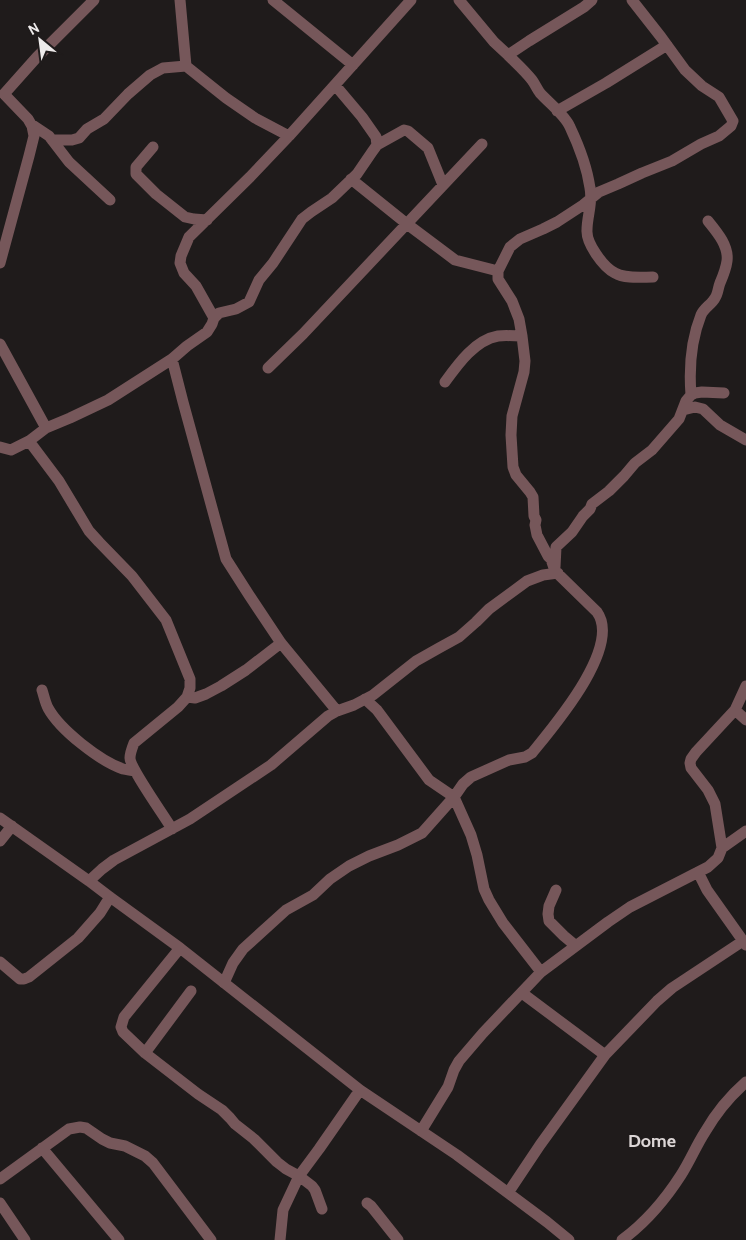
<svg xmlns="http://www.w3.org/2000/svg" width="746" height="1240" font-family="Cabin,sans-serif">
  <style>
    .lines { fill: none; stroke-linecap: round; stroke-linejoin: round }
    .minor { stroke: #76575a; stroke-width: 11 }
    .labels { text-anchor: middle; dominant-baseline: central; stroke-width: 4.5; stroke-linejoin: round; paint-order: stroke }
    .quarter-label { font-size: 18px; font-weight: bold; fill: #dcd6d6; stroke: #1f1b1b }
  </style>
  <rect width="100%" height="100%" fill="#1f1b1b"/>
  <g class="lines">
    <path class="minor" d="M 180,0 L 186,66
      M 273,0 L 353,65
      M 459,0 L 494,42 L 508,55 L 529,41 L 584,7 L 592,0
      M 508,55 C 516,63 525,71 532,80 C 535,84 537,89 540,93 C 549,103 565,115 570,127 C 579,146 587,167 590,188 C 593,202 587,216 587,230 C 586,243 603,267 615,273 C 625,279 642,277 653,277
      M 557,111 L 606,83 L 667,45
      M 31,124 L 49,136 L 69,162 L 110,200
      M 52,140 L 72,140 L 79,138 L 87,129 L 104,119 L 128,94 L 150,75 L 163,68 L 186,66 L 226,98 L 255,118 L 289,136
      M 377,145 L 404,130 L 408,131 L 428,148 L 443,185
      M 153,147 L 136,167 L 136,174 L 156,194 L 185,217 L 194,219 L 207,220
      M 351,179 L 407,224 L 455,260 L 498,271
      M 0,263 L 29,156 L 34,136 L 32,126 L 28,119 L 4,94 L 37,57 L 94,0
      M 214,318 L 196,286 L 184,273 L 180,263 L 181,256 L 189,237 L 250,177 L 289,136 L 411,0
      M 0,344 L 46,428
      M 172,359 L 183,402 L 226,559 L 249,595 L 281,643 L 337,711
      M 268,368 L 303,334 L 482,144
      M 445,382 C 458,364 475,340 498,336 C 506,335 515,336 522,336
      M 691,395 C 689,369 691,340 701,315 C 704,308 712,304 715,298 C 718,294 718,288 720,283 C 723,276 726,269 727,261 C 729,246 717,232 708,221
      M 683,410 L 695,407 L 703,409 L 720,425 L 746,440
      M 29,441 L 59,481 L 89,531 L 99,542 L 132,576 L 166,620 L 190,679 L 190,688 L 187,697 L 178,707 L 134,743 C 132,748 130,753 130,758 C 130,768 165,817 172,829
      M 0,447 L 11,450 L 29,441 L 46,428 L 70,418 L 108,400 L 172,359 L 187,346 L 207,332 L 212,324 L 214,318 L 219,313 L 236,309 L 249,302 L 259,280 L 273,263 L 302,219 L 311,212 L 332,198 L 357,174 L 372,152 L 377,145 L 376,137 L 362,117 L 335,85
      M 555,567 L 556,547 L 572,532 L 583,516 L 590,509 L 592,504 L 609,491 L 624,476 L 635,463 L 652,450 L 679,419 L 686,401 L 691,395 L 695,393 L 702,392 L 724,393
      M 42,690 C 44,696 45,702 48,708 C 60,730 100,761 123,769 C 127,770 131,770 135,771
      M 187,697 L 195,698 L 206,694 L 221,686 L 246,670 L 281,643
      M 365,699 L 377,710 L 429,780 L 454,797 L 471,835 L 477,855 L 484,889 L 489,900 L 503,923 L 541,972
      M 735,710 L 746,720
      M 0,818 L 89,881 L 110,897 L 180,948 L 360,1090 L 457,1155 L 547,1222 L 569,1240
      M 0,841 L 12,826
      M 722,848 L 715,804 L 708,790 L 691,768 L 690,763 L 691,759 L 696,752 L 735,710 L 746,686
      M 698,872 L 707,890 L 746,945
      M 89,881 L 102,869 L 114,860 L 190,819 L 271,765 L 328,716 L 337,711 L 354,705 L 373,695 L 416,661 L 439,648 L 459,637 L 476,622 L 489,609 L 527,581 L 543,575 L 558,573
      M 556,890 L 549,906 L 548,914 L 549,921 L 564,936 L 576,946
      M 180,948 L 124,1017 L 121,1027 L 123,1032 L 145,1053 L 198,1094 L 222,1110 L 230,1118 L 235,1124 L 254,1139 L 277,1162 L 286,1169 L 299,1176 L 312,1186 L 315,1190 L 322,1209
      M 0,962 L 20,979 L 24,979 L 29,977 L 78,938 L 100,913 L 110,897
      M 224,983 L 233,963 L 243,949 L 286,910 L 313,895 L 330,879 L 349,866 L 369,856 L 398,845 L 422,833 L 454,797 L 463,784 L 471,777 L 509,760 L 525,757 L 532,753 C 554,726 622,647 597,612 L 555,571 L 551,559 L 548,556 L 537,535 L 535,525 L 536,520 L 534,516 L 533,497 L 530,492 L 516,475 L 513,467 L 511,435 L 512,416 L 524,372 L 525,361 L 522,336 L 519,319 L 512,301 L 498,279 L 498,271 L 510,247 L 520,239 L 543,229 L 557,222 L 583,205 L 599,192 L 618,184 L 642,173 L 672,161 L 701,144 L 719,136 L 731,126 L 733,121 L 719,97 L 702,86 L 685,70 L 661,37 L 632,0
      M 522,993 L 605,1055
      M 145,1053 L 191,991
      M 421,1131 L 448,1087 L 454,1070 L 459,1061 L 483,1033 L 541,972 L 608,922 L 630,907 L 708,867 L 718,858 L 722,848 L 746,831
      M 42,1148 L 119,1240
      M 0,1179 L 69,1129 L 80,1127 L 86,1128 L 102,1139 L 110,1143 L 125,1146 L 145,1156 L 153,1163 L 211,1240
      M 508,1193 L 540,1145 L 605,1055 L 657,1001 L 672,988 L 743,941
      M 0,1203 L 25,1240
      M 367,1203 L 371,1206 L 398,1240
      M 280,1240 L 283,1210 L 299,1176 L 319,1149 L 360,1090
      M 622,1240 C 645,1223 665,1200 681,1175 C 690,1161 696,1146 705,1132 C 716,1113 730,1096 746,1082"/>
  </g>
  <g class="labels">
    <g class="quarter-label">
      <text x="652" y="1141">Dome</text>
    </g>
  </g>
  <g transform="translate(40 40) rotate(331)" stroke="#1f1b1b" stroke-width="4" paint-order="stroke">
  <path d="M0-4L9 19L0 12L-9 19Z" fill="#eeebeb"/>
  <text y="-8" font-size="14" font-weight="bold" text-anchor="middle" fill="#eeebeb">N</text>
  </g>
</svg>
